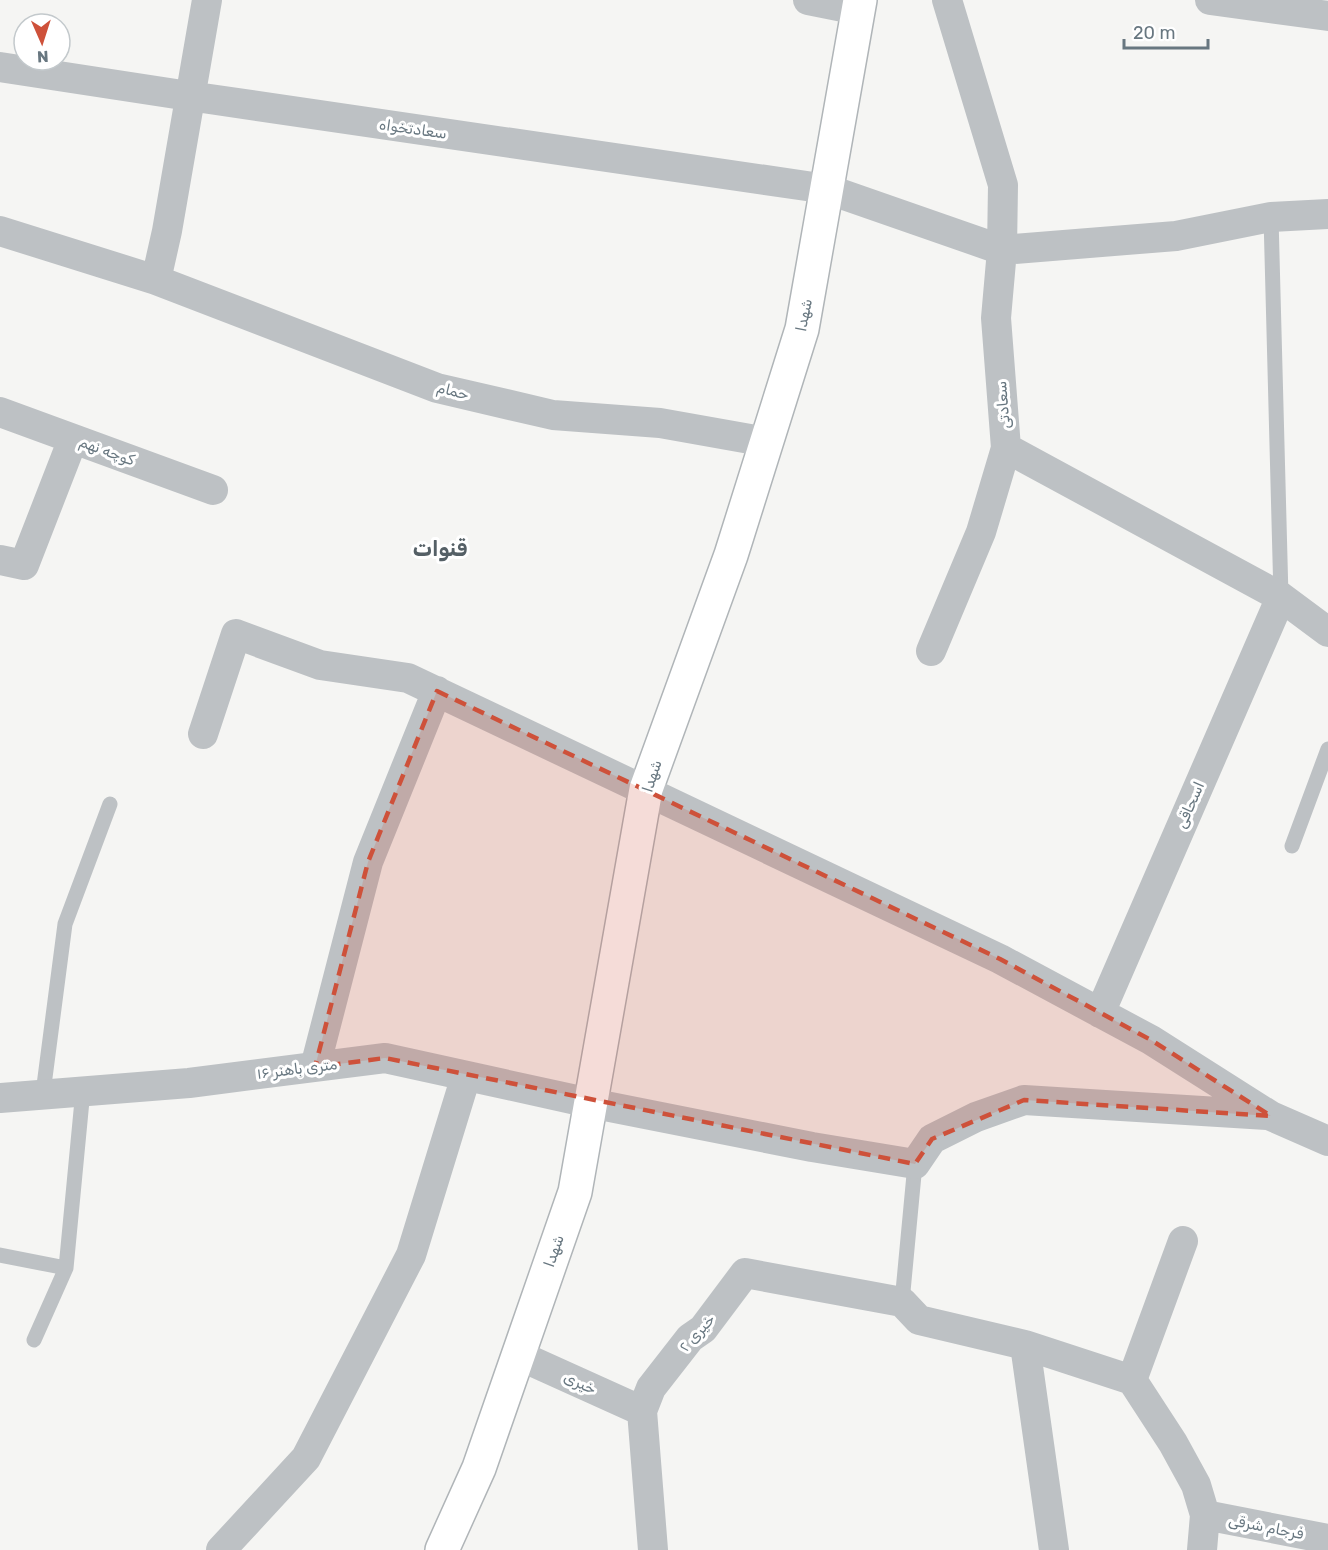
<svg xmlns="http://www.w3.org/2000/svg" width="1328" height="1550" font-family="Rubik,'Noto Sans Arabic',sans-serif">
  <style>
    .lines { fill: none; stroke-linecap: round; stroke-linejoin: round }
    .secondary-casing { stroke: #b0b5b8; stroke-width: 36 }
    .lane { stroke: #bdc1c4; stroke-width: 15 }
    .street { stroke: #bdc1c4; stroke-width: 30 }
    .secondary { stroke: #fff; stroke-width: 33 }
    .marked { fill: #ce513a; fill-opacity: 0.2; stroke: #ce513a; stroke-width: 4.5; stroke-dasharray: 12 8; stroke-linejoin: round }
    .labels { text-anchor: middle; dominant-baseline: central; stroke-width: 6; stroke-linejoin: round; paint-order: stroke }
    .street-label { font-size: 15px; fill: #687780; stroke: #fff }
    .district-label { font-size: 21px; font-weight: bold; fill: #556066; stroke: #fff }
  </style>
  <rect width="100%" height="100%" fill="#f5f5f3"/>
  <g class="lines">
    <g class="secondary-casing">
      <path id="secondary" d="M 442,1550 L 479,1468 L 575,1192 L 646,789 L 731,555 L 802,329 L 860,0"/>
    </g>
    <path class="lane" d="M 1271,217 L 1281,597
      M 1292,846 L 1328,749
      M 43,1093 L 65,924 L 110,804
      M 0,1255 L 66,1268
      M 902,1302 L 915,1164
      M 34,1340 L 66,1268 L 83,1090"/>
    <path class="street" d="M 808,0 L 858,10
      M 947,0 L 1003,185 L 1002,250 L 996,318 L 1006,448 L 1281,597 L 1328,632
      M 1210,0 L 1328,16
      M 0,67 L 189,96 L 827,189 L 1002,250 L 1176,236 L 1271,217 L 1328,214
      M 0,231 L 156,280 L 437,388 L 553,415 L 660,423 L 767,442
      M 156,280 L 167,231 L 207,0
      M 0,412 L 213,490
      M 0,560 L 24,565 L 73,439
      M 931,651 L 981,532 L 1006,448
      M 203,734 L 236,634 L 320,665 L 408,678 L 1000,959 L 1151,1040 L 1271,1116 L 1328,1141
      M 1100,1013 L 1281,597
      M 315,1067 L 368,862 L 437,691
      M 0,1098 L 189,1083 L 385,1058 L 590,1103 L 812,1147 L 915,1164 L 932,1139 L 976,1117 L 1024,1100 L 1267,1115
      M 1025,1345 L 1054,1550
      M 518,1355 L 642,1411
      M 1132,1380 L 1183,1241
      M 1205,1515 L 1328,1539
      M 221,1550 L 306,1458 L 411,1255 L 466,1076
      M 653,1550 L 642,1411 L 651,1388 L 690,1338 L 703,1329 L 745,1273 L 902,1302 L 919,1320 L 1025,1345 L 1132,1380 L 1173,1443 L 1196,1485 L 1205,1515 L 1202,1550"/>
    <use href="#secondary" class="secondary"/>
  </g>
  <path class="marked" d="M 437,691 L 1000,959 L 1151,1040 L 1271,1116 L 1024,1100 L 932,1139 L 915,1164 L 385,1058 L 315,1067 L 368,862 Z"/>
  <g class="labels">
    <g class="street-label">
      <text transform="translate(413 129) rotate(8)">سعادتخواه</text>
      <text transform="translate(804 315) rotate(-79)">شهدا</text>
      <text transform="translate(453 391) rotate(14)">حمام</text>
      <text transform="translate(1003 405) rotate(-95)">سعادتی</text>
      <text transform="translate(107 451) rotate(20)">کوچه نهم</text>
      <text transform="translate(652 776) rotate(-72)">شهدا</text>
      <text transform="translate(1190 805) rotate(-66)">اسحاقی</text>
      <text transform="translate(297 1069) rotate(-7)">۱۶ متری باهنر</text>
      <text transform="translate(554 1251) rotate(-71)">شهدا</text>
      <text transform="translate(697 1333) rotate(-48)">خیری ۲</text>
      <text transform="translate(580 1383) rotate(24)">خیری</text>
      <text transform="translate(1266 1527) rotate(11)">فرجام شرقی</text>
    </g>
    <g class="district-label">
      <text x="440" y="548">قنوات</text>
    </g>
  </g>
  <g transform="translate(42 42) rotate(177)"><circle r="28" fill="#ffffff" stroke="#c3c9cc" stroke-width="1.5"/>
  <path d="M0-4.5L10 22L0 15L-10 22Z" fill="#ce513a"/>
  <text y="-9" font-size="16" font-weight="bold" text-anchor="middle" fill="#687780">N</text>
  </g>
  <path d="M1124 39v9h84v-9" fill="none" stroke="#687780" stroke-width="3"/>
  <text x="1133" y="39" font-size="18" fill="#687780" stroke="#ffffff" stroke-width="4.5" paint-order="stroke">20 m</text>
</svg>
